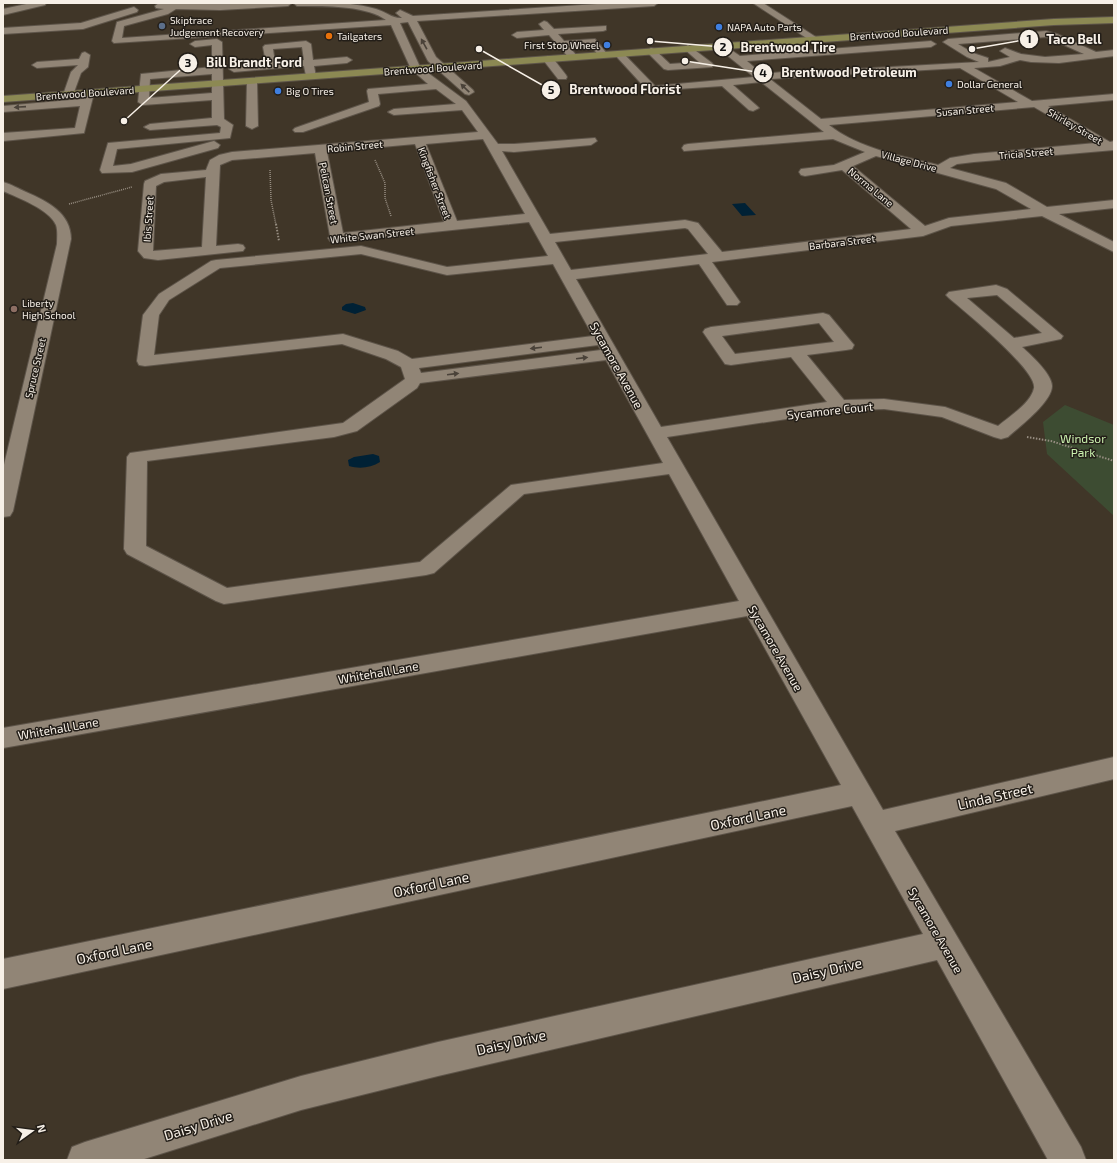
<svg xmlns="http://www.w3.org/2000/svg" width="1117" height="1163" font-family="'Exo 2',sans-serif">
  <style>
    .green { fill: #3d4c32 }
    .water { fill: #002135 }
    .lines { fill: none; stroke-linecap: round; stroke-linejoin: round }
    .minor-casing { stroke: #5d5449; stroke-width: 2 }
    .major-casing { stroke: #5d5449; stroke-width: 2 }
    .path-far1 { stroke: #968d81; stroke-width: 1.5; stroke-dasharray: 1 1; stroke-linecap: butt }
    .path { stroke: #968d81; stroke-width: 2; stroke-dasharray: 1.5 1.5; stroke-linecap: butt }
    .minor { fill: #918576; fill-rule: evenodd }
    .major { fill: #8c8953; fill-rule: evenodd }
    .oneway { fill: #4a4239 }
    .service-dot { fill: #5c6f8a; stroke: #231e18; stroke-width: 1.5 }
    .shop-dot { fill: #3f7fe0; stroke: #231e18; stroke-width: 1.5 }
    .food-dot { fill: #e8710a; stroke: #231e18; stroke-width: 1.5 }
    .education-dot { fill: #8d6e63; stroke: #231e18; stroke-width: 1.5 }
    .labels { text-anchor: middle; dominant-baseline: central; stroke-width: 3; stroke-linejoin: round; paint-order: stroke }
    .far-poi-label { font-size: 10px; fill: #f7f0e7; stroke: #231e18; text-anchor: start }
    .far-street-label { font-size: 10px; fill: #f7f0e7; stroke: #231e18 }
    .street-label { font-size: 12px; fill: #f7f0e7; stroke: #231e18 }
    .park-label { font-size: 12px; fill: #cbf2af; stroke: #231e18 }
    .near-street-label { font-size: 14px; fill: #f7f0e7; stroke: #231e18 }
    .leader { fill: none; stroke: #f7f0e7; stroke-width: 1.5 }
    .callout-dot { fill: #f7f0e7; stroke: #231e18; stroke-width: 1.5 }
    .mark-label { font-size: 12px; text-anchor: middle; font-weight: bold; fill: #111 }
    .callout-label { font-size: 13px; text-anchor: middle; font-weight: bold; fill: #f7f0e7; stroke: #231e18; stroke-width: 3; stroke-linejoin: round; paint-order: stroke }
  </style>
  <rect width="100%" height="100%" fill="#403628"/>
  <path class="green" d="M 1065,405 L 1114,425 L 1114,516 L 1047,454 L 1043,422 Z"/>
  <path class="water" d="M 745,203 L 756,215 L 742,216 L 732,204 Z
    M 353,303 L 365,307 L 366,310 L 355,314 L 342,310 L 342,307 L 346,304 Z
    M 373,454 L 379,456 L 380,462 C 371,468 359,469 349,466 L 348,460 L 354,457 Z"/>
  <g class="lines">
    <g class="minor-casing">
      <path id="minor" d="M 31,3 L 46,3 L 45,5 L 3,15 L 3,9 Z
        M 159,3 L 292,3 L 288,6 L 220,10 L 176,9 L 168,14 L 124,26 L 122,38 L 386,20 C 366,5 322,6 297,6 L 293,3 C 321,3 349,1 376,9 C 386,12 393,19 402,18 L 396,13 L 400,10 L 413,16 L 613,3 L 658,3 L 654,6 L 417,21 L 436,57 L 473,90 L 474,92 L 469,95 L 465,94 L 428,61 L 408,22 L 400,23 L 420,67 L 466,101 L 498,144 L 514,144 L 595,138 L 597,141 L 591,145 L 514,152 L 502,151 L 550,234 L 685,220 L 698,223 L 722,252 L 911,229 L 842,170 L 805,176 L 801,175 L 799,172 L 801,169 L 834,165 L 865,152 L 833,139 L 684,151 L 682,148 L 684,145 L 688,144 L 824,132 L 761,82 L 733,85 L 757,106 L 759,108 L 753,111 L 749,110 L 722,86 L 648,91 L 616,56 L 614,54 L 616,52 L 622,52 L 655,86 L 754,77 L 718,48 L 716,46 L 718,44 L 721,43 L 740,56 L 931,41 L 936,44 L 931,47 L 747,61 L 762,74 L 803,70 L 820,71 L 979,62 L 967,57 L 943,42 L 948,39 L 1046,31 L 1057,34 L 1096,52 L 1114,50 L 1114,56 L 1059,63 L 1031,62 L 1020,60 L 1000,66 L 974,68 L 1032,101 L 1114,94 L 1114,100 L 1048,106 L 1110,142 L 1114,141 L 1114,150 L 974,162 L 957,164 L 950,168 L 1006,183 L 1047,207 L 1114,200 L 1114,208 L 1059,214 L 1114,242 L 1114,252 L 1042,216 L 951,226 L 923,236 L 712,262 L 740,302 L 737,305 L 727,305 L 699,264 L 576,279 L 661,427 L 827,402 L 791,357 L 731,365 L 725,364 L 703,332 L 705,329 L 711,327 L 823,313 L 829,315 L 854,345 L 852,349 L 846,350 L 807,355 L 844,400 L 884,399 L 945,407 L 998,426 C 1010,416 1031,403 1034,388 C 1037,370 964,311 949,298 L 946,295 L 949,292 L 996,285 L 1007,289 L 1063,336 L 1061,339 L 1022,347 C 1031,355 1052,374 1052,386 C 1052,402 1019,427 1008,437 L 1001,439 L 994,437 L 942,417 L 884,409 L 839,411 L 667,437 L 883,810 L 1114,757 L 1114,779 L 895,831 L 1081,1147 L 1086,1160 L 1048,1160 L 937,960 L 438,1076 L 301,1110 L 141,1160 L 67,1160 L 72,1147 L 85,1142 L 301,1076 L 438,1042 L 923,934 L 852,806 L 3,989 L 3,959 L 841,785 L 747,616 L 3,748 L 3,728 L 739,601 L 669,474 L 524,494 L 434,573 L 426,575 L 224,604 L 216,601 L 127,554 L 124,549 L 127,457 L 130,453 L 343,423 L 405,379 L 401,367 L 386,359 L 342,344 L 145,366 L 139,365 L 137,361 L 143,315 L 159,294 L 211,261 L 216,260 L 361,246 L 447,267 L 548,256 L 529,222 L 337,242 L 330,241 L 328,238 L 330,236 L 315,153 L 232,160 L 220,165 L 216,246 L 238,244 L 243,245 L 245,248 L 243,251 L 158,260 L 144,258 L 138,251 L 144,184 L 145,181 L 161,174 L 206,170 L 210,160 L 219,155 L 232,152 L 478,132 L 462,110 L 394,115 L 388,112 L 394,109 L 456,104 L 436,89 L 378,94 L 380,104 L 379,106 L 303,132 L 295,132 L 293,130 L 295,128 L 369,102 L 367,91 L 368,89 L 428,84 L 411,69 L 391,25 L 114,43 L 112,41 L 117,22 L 164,9 L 156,8 L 155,6 ZM 1046,37 L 1084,54 L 1045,57 L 1021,54 L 1005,48 L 1000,51 L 1010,57 L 988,62 L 988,58 L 973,53 L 958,44 ZM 960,68 L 1018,102 L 821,119 L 770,79 ZM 1034,107 L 1096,143 L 974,154 L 950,158 L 938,165 C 902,156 859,149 829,125 ZM 483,139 L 525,214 L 457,221 L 426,144 ZM 415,144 L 444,222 L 343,233 L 327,152 ZM 876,156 L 996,189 L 1031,209 L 949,218 L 925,226 L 853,166 ZM 206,177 L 202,247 L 153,251 L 156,186 L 164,182 ZM 685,228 L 688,229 L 708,254 L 571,270 L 555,242 ZM 361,254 L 447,275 L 553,264 L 593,336 L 412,359 L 398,351 L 343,334 L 154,355 L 159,315 L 169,300 L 220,268 ZM 997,295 L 1042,333 L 1014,338 L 967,298 ZM 819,323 L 834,342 L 735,354 L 722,336 ZM 598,345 L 601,350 L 421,373 L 419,368 ZM 606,360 L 663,463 L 511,485 L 420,562 L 227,588 L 146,546 L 147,461 L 334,437 L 357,431 L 417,388 L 420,383 Z
        M 753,3 L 763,3 L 819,39 L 814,42 L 811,41 Z
        M 134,7 L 138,10 L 137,12 L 83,29 L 3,34 L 3,28 L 81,23 Z
        M 544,21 L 547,22 L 554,29 L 606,26 L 606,30 L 603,31 L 558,34 L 564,41 L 595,39 L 608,55 L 603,58 L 600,57 L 589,44 L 568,46 L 578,57 L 573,60 L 570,59 L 549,35 L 517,38 L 512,35 L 517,32 L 544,30 L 539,24 Z
        M 217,39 L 222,42 L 224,119 L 233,125 L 230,138 L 117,149 L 113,166 L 131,164 L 214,141 L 220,145 L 218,148 L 132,172 L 102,173 L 100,170 L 108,143 L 220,133 L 221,127 L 217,125 L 150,130 L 144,127 L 150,124 L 212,118 L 212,100 L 143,105 L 138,102 L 141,74 L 212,67 L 212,45 L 195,47 L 190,44 L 195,41 ZM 212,74 L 212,93 L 149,98 L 150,79 Z
        M 306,41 L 311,44 L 313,60 L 347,57 L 352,60 L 347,63 L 314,66 L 316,76 L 311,79 L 306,76 L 304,66 L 234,72 L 229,69 L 234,66 L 266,63 L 263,47 L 265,45 ZM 302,47 L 304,60 L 275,63 L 273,49 Z
        M 688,45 L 712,63 L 713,65 L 712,67 L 668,70 L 664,69 L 646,51 L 651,48 L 654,49 L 670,64 L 699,62 L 683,48 Z
        M 85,52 L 90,55 L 88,67 L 81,73 L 73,95 L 68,98 L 63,95 L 71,72 L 78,65 L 37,68 L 32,65 L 37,62 L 79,59 L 82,53 Z
        M 548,56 L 552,57 L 566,75 L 567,77 L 566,79 L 558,79 L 544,61 L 543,59 Z
        M 252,78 L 257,81 L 258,126 L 252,129 L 246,126 L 247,81 Z
        M 89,90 L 94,93 L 84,133 L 3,141 L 3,133 L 75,128 L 80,106 L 3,112 L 3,106 L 82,99 L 85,91 Z
        M 3,182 C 11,184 19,189 26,192 C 47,201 71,213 71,239 L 13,511 L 10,516 L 3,517 L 3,469 L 57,244 C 57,238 58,231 56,225 C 49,209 18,198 3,191 Z"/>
    </g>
    <g class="major-casing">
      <path id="major" d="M 1114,17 L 1114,23 L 1054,25 L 3,102 L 3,96 L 1054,19 Z"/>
    </g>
    <path class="path-far1" d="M 375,160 L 385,183 L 385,198 L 391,216
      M 270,170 L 271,200 L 276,225
      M 69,204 L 132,187"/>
    <path class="path" d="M 276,224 L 279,241
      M 1027,437 L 1051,441 L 1114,461"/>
    <use href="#minor" class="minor"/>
    <use href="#major" class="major"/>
  </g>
  <defs><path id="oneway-solid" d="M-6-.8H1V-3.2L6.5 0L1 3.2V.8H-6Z"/></defs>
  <g class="oneway">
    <use href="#oneway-solid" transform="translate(424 44) rotate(-119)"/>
    <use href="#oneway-solid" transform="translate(465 88) rotate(-136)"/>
    <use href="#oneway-solid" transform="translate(20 107) rotate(176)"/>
    <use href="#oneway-solid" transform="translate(536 348) rotate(173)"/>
    <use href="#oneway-solid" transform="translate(582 358) rotate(-7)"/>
    <use href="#oneway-solid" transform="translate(453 374) rotate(-7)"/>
  </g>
  <circle class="service-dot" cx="162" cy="26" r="4"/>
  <g class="shop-dot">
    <circle cx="719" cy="27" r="4"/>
    <circle cx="607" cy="45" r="4"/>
    <circle cx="949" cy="84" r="4"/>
    <circle cx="278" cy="91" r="4"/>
  </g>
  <circle class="food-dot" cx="329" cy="36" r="4"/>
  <circle class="education-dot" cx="14" cy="309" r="4"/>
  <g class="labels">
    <g class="far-poi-label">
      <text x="170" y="20">Skiptrace<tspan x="170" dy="12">Judgement Recovery</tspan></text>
      <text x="727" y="27">NAPA Auto Parts</text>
      <text x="337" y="36">Tailgaters</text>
      <text x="599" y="45" text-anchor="end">First Stop Wheel</text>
      <text x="957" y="84">Dollar General</text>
      <text x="286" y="91">Big O Tires</text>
      <text x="22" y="303">Liberty<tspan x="22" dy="12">High School</tspan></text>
    </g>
    <g class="far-street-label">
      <text transform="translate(899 33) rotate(-4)">Brentwood Boulevard</text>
      <text transform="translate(433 68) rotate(-4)">Brentwood Boulevard</text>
      <text transform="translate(85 93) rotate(-4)">Brentwood Boulevard</text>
      <text transform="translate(965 110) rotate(-5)">Susan Street</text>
      <text transform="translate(1075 126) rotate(30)">Shirley Street</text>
      <text transform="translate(355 146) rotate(-5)">Robin Street</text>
      <text transform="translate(1026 153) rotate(-5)">Tricia Street</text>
      <text transform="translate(909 161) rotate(15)">Village Drive</text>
      <text transform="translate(435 183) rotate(69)">Kingfisher Street</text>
      <text transform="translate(871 187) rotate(40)">Norma Lane</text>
      <text transform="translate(329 193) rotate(79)">Pelican Street</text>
      <text transform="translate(148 219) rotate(-86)">Ibis Street</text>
      <text transform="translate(372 235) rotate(-6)">White Swan Street</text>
      <text transform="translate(842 242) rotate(-7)">Barbara Street</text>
      <text transform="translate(35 368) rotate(-77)">Spruce Street</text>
    </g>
    <g class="street-label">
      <text transform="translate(617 365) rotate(61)">Sycamore Avenue</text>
      <text transform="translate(830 410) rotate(-6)">Sycamore Court</text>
      <text transform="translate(776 648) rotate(60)">Sycamore Avenue</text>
      <text transform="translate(378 672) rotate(-10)">Whitehall Lane</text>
      <text transform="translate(58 728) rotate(-10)">Whitehall Lane</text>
      <text transform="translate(936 930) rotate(60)">Sycamore Avenue</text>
    </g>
    <g class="park-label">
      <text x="1083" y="438">Windsor<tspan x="1083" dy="14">Park</tspan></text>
    </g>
    <g class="near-street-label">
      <text transform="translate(995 796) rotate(-13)">Linda Street</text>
      <text transform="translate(748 817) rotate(-12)">Oxford Lane</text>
      <text transform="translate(431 884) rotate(-12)">Oxford Lane</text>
      <text transform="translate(114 951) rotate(-12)">Oxford Lane</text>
      <text transform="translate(827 970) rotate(-13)">Daisy Drive</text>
      <text transform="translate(511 1042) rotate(-13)">Daisy Drive</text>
      <text transform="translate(198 1125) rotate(-17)">Daisy Drive</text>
    </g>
  </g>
  <path class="leader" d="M972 49L1029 39M650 41L723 47M124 121L188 63M685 61L763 73M479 49L551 90"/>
  <g class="callout-dot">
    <circle cx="972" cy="49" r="4"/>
    <circle cx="650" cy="41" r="4"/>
    <circle cx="124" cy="121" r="4"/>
    <circle cx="685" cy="61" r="4"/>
    <circle cx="479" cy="49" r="4"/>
    <circle cx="1029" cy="39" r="10"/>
    <circle cx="723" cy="47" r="10"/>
    <circle cx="188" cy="63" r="10"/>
    <circle cx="763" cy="73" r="10"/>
    <circle cx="551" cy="90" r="10"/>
  </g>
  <g class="mark-label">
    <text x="1029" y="43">1</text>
    <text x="723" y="51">2</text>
    <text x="188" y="67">3</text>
    <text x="763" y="77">4</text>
    <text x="551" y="94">5</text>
  </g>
  <g class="callout-label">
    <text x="1074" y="44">Taco Bell</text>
    <text x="788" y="52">Brentwood Tire</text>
    <text x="254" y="67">Bill Brandt Ford</text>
    <text x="849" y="77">Brentwood Petroleum</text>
    <text x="625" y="94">Brentwood Florist</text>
  </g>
  <rect width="1117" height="1163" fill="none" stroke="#f7f0e7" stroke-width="8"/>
  <g transform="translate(32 1131) rotate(76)" stroke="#231e18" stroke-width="3" paint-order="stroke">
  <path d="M0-3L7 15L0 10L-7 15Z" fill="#f7f0e7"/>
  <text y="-6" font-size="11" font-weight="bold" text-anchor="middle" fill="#f7f0e7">N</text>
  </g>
</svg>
